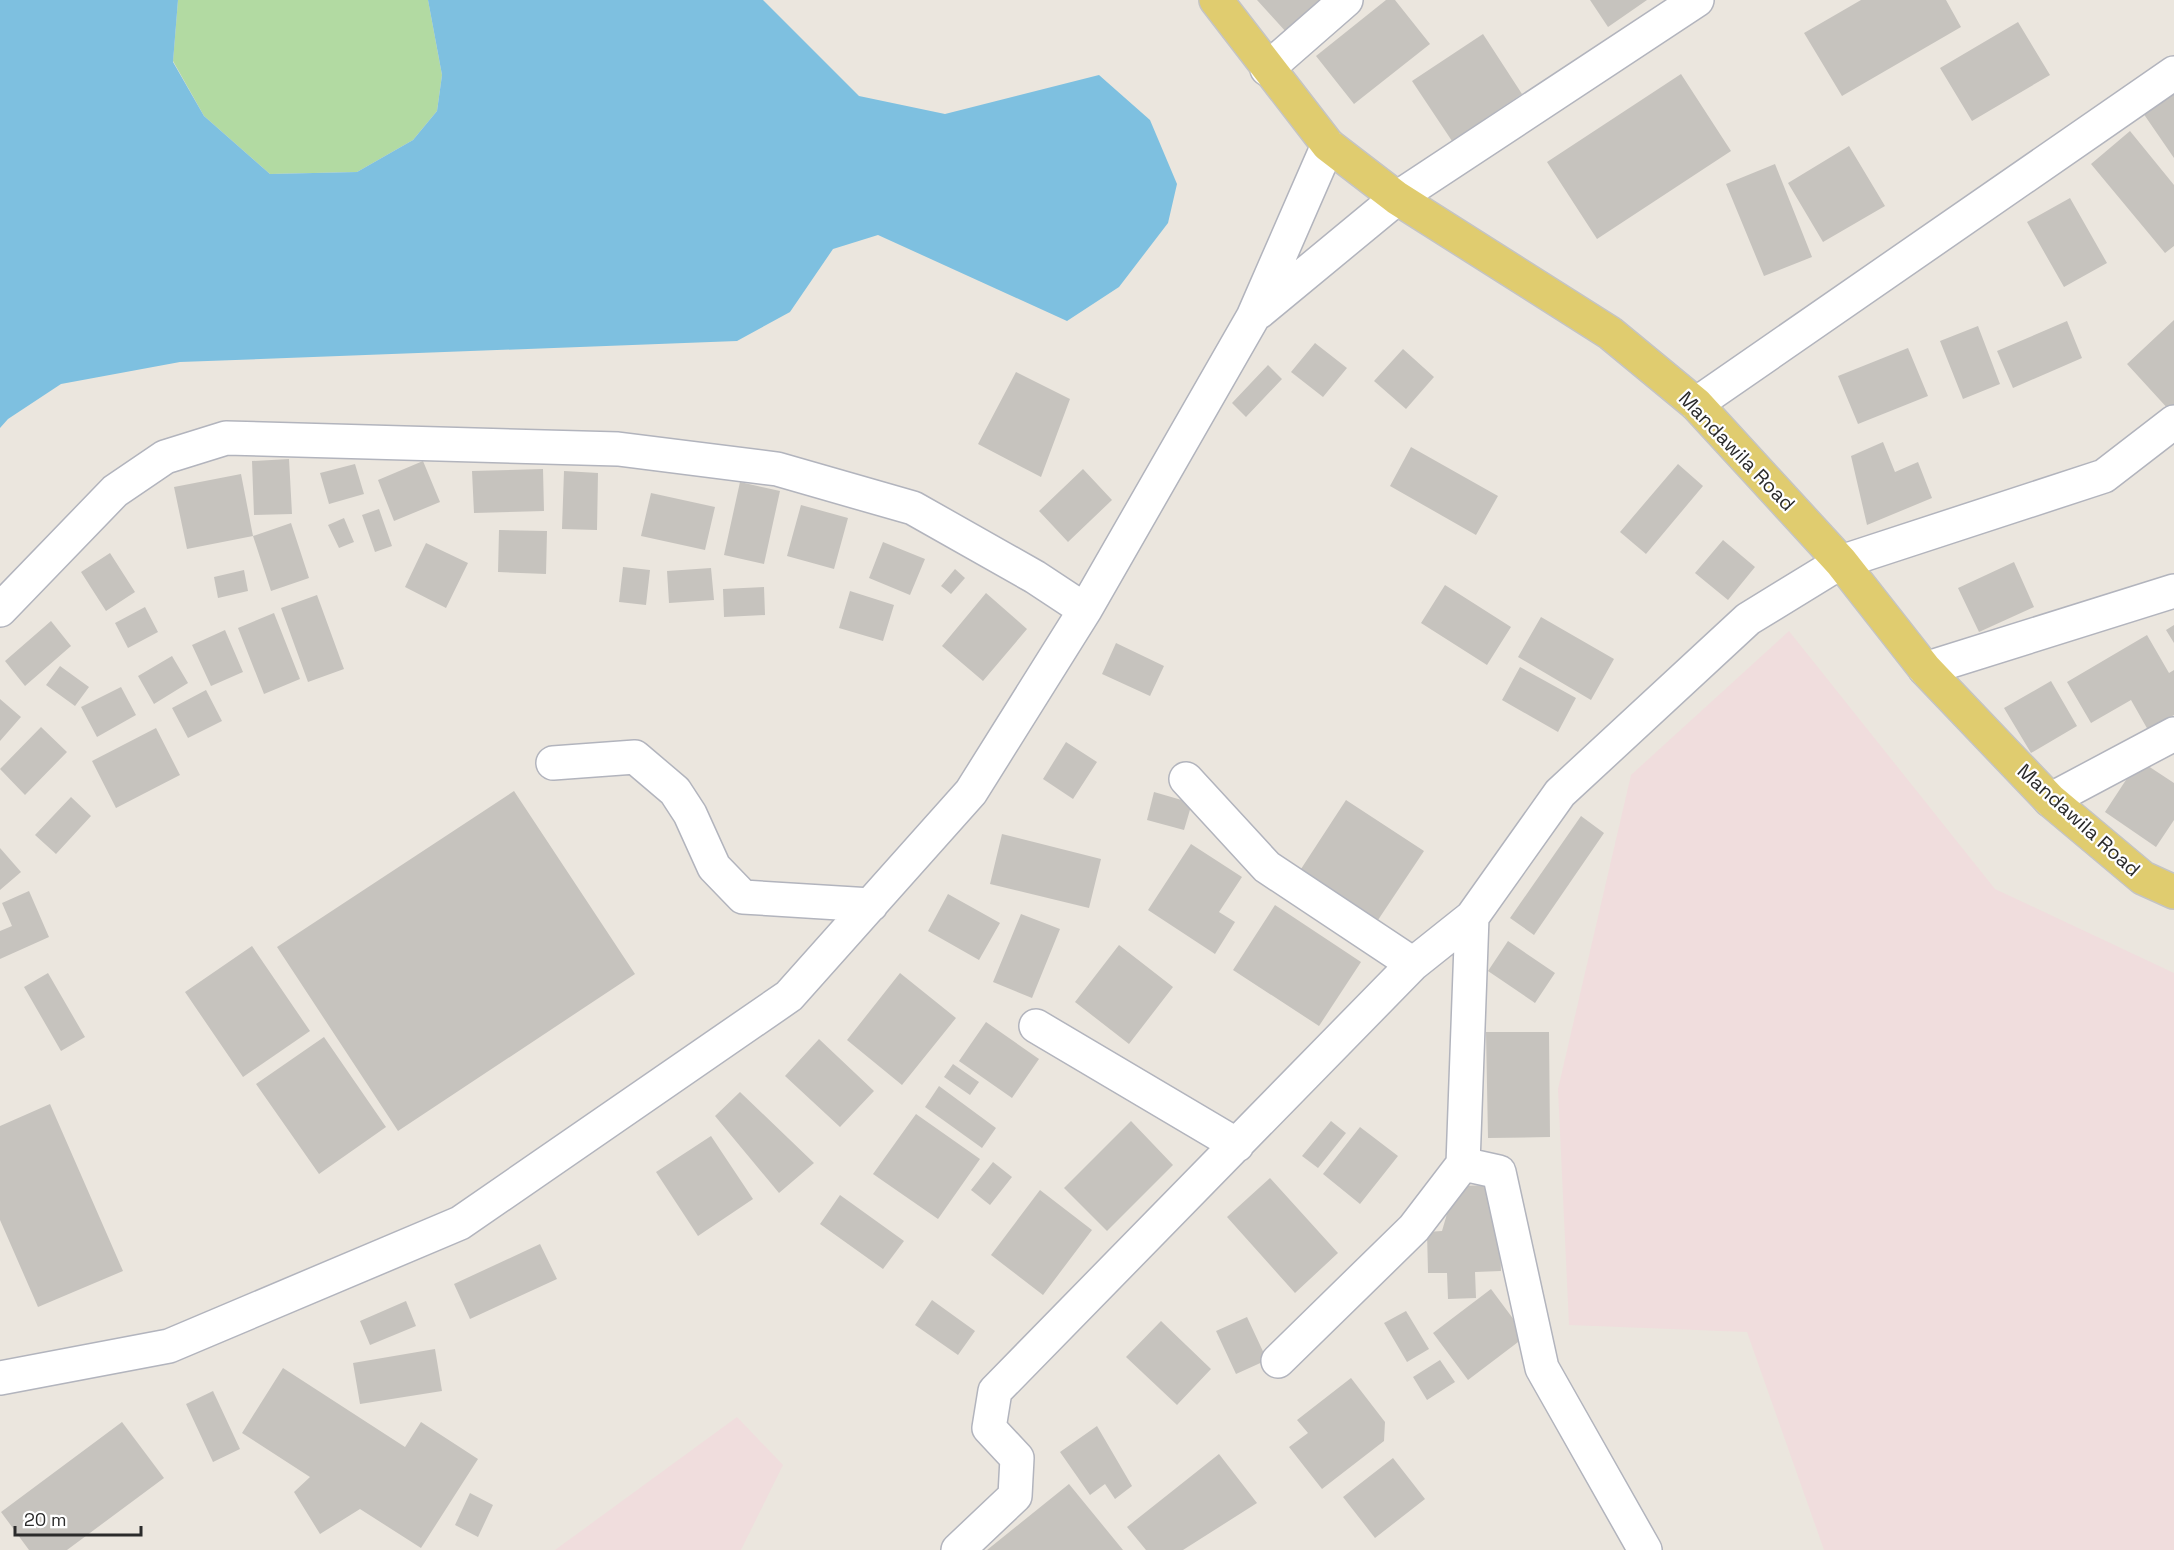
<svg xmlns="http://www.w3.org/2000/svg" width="2174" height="1550" font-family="'Space Grotesk',sans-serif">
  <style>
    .medical { fill: #f0dddd }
    .green { fill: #b2daa2 }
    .water { fill: #7ec0e0 }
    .building { fill: #c6c3be }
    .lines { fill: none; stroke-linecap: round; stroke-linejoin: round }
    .minor-casing { stroke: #b2b4bd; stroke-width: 36 }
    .major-casing { stroke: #c4c4c4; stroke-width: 36 }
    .minor { stroke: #fff; stroke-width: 33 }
    .major { stroke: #e0cc6f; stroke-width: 33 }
    .labels { text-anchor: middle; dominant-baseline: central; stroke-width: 4.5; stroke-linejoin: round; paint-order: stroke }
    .street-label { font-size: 20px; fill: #2b2b2b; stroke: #fff }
  </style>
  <rect width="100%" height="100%" fill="#ebe6de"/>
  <path class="medical" d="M 1789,631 L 1995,889 L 2174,973 L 2174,1550 L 1824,1550 L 1747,1332 L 1569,1325 L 1558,1089 L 1631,775 Z
    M 737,1417 L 783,1465 L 741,1550 L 555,1550 Z"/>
  <path class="green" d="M 178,0 L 428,0 L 442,75 L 437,111 L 413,140 L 357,172 L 270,174 L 204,116 L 173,61 Z"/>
  <path class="water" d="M 0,0 L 178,0 L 173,62 L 204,116 L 270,174 L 357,172 L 413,140 L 437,111 L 442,75 L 428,0 L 763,0 L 859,96 L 945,114 L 1099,75 L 1150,120 L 1177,184 L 1168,223 L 1119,287 L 1067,321 L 878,235 L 833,249 L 790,312 L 737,341 L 180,362 L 61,384 L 8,419 L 0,428 Z"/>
  <path class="building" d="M 1257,0 L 1325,0 L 1287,33 Z
    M 1386,0 L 1395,0 L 1430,44 L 1354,104 L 1316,56 Z
    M 1590,0 L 1647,0 L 1608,27 Z
    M 1861,0 L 1946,0 L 1961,27 L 1842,96 L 1804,33 Z
    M 2018,22 L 2050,75 L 1972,121 L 1940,68 Z
    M 1483,34 L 1522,94 L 1452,141 L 1412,81 Z
    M 1681,74 L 1731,151 L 1597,239 L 1547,162 Z
    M 2174,91 L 2174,158 L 2143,113 Z
    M 2130,131 L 2174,185 L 2174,246 L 2165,253 L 2091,164 Z
    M 1849,146 L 1885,206 L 1823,242 L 1788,183 Z
    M 1775,164 L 1812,257 L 1764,276 L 1726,184 Z
    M 2070,198 L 2107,263 L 2064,287 L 2027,222 Z
    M 2174,320 L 2174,407 L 2170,411 L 2127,364 Z
    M 2067,321 L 2082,358 L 2013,388 L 1997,351 Z
    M 1978,326 L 2000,384 L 1963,399 L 1940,341 Z
    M 1315,343 L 1347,368 L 1323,397 L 1291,372 Z
    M 1908,348 L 1928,396 L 1858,424 L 1838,376 Z
    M 1403,349 L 1434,377 L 1406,409 L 1374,381 Z
    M 1268,365 L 1282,379 L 1246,417 L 1232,403 Z
    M 1016,372 L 1070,399 L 1041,477 L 978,444 Z
    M 1883,442 L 1895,472 L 1918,462 L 1932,498 L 1867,525 L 1851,456 Z
    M 1411,447 L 1498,496 L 1476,535 L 1390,486 Z
    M 289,459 L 292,514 L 254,515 L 252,461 Z
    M 423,461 L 440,502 L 394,521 L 378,480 Z
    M 355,464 L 364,494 L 329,504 L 320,473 Z
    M 1678,464 L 1703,486 L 1646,554 L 1620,532 Z
    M 543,469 L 544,511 L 474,513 L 472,471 Z
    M 1083,469 L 1112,500 L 1068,542 L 1039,511 Z
    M 564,471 L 598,473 L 597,530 L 562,529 Z
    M 241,474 L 253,536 L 187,549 L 174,487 Z
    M 740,482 L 780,491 L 764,564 L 724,555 Z
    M 651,493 L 715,507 L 705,550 L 641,536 Z
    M 801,505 L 848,518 L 834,569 L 787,556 Z
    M 379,509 L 392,546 L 375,552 L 362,515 Z
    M 344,518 L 354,542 L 339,548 L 328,525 Z
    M 291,523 L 309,578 L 271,591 L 253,536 Z
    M 499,530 L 547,531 L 546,574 L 498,572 Z
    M 1723,540 L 1755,567 L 1728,600 L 1695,573 Z
    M 883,542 L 925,559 L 910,595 L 869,578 Z
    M 426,543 L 468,563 L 446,608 L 405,587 Z
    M 110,553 L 135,592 L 106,611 L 81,572 Z
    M 2014,562 L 2034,607 L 1979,632 L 1958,588 Z
    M 623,567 L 650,570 L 646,605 L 619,602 Z
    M 711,568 L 714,600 L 669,603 L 667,571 Z
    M 955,569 L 965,578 L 951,594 L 941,586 Z
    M 244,570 L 248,591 L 218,598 L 214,577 Z
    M 1445,585 L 1511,627 L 1487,665 L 1421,623 Z
    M 764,587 L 765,615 L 724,617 L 723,589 Z
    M 850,591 L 894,605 L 883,641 L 839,628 Z
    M 986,593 L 1027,629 L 983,681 L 942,646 Z
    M 317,595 L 344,669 L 308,682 L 281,608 Z
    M 145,607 L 158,632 L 128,648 L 115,623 Z
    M 274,613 L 300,679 L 264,694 L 238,628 Z
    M 1541,617 L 1614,659 L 1591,700 L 1518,657 Z
    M 51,621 L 71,646 L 25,686 L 5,661 Z
    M 2174,625 L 2174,643 L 2166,630 Z
    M 225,630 L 243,672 L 211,686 L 192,645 Z
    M 2147,635 L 2169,673 L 2174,670 L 2174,715 L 2148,730 L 2131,700 L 2091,723 L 2067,682 Z
    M 1116,643 L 1164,666 L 1150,696 L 1102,674 Z
    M 172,656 L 188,683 L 154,704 L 138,676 Z
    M 60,666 L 89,687 L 75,706 L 46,685 Z
    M 1520,667 L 1576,698 L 1558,732 L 1502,700 Z
    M 2051,681 L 2077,726 L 2031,753 L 2004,708 Z
    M 121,687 L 136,715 L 97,737 L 81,707 Z
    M 206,690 L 222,721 L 188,738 L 172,708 Z
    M 0,699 L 21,717 L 0,741 Z
    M 41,727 L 67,752 L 25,795 L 0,769 Z
    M 156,728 L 180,775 L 116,808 L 92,761 Z
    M 1066,742 L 1097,762 L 1073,799 L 1043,779 Z
    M 2139,760 L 2174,783 L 2174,820 L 2156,847 L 2105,812 Z
    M 514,791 L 635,974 L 398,1131 L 277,947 Z
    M 1154,792 L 1192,803 L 1184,830 L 1147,820 Z
    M 71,797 L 91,816 L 56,854 L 35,835 Z
    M 1346,800 L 1424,851 L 1378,920 L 1301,869 Z
    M 1581,816 L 1604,833 L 1534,935 L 1510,918 Z
    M 1002,834 L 1101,859 L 1089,908 L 990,884 Z
    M 1191,844 L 1242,877 L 1219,912 L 1235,922 L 1215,954 L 1148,910 Z
    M 0,848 L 21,872 L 0,890 Z
    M 29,891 L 49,937 L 0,959 L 0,931 L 12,926 L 2,903 Z
    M 948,894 L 1000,923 L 979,960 L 928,931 Z
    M 1275,905 L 1361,962 L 1319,1026 L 1233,970 Z
    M 1021,914 L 1060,929 L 1032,998 L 993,982 Z
    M 1508,941 L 1555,973 L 1535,1003 L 1488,971 Z
    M 1119,945 L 1173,987 L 1129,1044 L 1075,1002 Z
    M 252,946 L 310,1031 L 243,1077 L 185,992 Z
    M 48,973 L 85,1037 L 61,1051 L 24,987 Z
    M 900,973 L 956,1018 L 902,1085 L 847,1040 Z
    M 986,1022 L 1039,1059 L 1012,1098 L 959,1061 Z
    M 1486,1032 L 1549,1032 L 1550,1137 L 1488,1138 Z
    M 324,1037 L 386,1127 L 319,1174 L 256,1084 Z
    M 819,1039 L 874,1091 L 840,1127 L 785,1076 Z
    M 953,1064 L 979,1082 L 970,1095 L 944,1077 Z
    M 939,1086 L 996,1128 L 982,1148 L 925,1107 Z
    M 740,1092 L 814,1163 L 779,1193 L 715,1116 Z
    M 50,1104 L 123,1271 L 38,1307 L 0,1220 L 0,1126 Z
    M 916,1114 L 980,1159 L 938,1219 L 873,1174 Z
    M 1131,1121 L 1173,1165 L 1107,1231 L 1064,1188 Z
    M 1331,1121 L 1346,1133 L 1318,1168 L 1302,1156 Z
    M 1360,1127 L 1398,1156 L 1360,1204 L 1323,1174 Z
    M 711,1136 L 753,1199 L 698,1236 L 656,1172 Z
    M 993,1162 L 1012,1177 L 990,1205 L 971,1190 Z
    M 1270,1178 L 1338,1253 L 1295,1293 L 1227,1217 Z
    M 1498,1185 L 1501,1271 L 1475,1272 L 1476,1298 L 1448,1299 L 1447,1273 L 1428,1273 L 1427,1232 L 1442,1231 L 1455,1186 Z
    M 1040,1190 L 1092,1230 L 1043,1295 L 991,1255 Z
    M 840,1195 L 904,1241 L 883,1269 L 820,1224 Z
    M 540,1244 L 557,1279 L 470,1319 L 454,1284 Z
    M 1491,1289 L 1526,1336 L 1468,1380 L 1433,1333 Z
    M 932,1300 L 975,1331 L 958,1355 L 915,1325 Z
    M 406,1301 L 416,1326 L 370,1345 L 360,1321 Z
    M 1406,1311 L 1429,1349 L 1407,1362 L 1384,1323 Z
    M 1247,1317 L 1267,1360 L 1236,1374 L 1216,1331 Z
    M 1161,1321 L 1211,1369 L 1177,1405 L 1126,1357 Z
    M 435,1349 L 442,1391 L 360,1404 L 353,1363 Z
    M 1440,1360 L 1455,1382 L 1427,1400 L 1413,1377 Z
    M 283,1368 L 405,1447 L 421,1422 L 478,1459 L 421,1548 L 360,1509 L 320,1534 L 294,1492 L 310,1477 L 242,1433 Z
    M 1351,1378 L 1385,1422 L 1384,1441 L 1322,1489 L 1289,1447 L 1308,1433 L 1297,1420 Z
    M 213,1391 L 240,1449 L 213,1462 L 186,1404 Z
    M 122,1422 L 164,1478 L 67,1550 L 29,1550 L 1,1512 Z
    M 1097,1426 L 1132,1486 L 1115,1499 L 1105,1484 L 1090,1495 L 1060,1452 Z
    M 1219,1454 L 1257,1503 L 1183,1550 L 1146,1550 L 1127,1527 Z
    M 1393,1458 L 1425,1499 L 1375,1538 L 1343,1497 Z
    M 1069,1484 L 1123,1550 L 987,1550 Z
    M 470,1493 L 493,1505 L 478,1537 L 455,1525 Z"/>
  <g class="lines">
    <g class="minor-casing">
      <path id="minor" d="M 1267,69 L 1346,0
        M 1259,312 L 1397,198 L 1697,0
        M 1696,404 L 2174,73
        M 0,610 L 115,491 L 165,457 L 226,438 L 618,449 L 777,469 L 913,508 L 1035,577 L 1085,610
        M 1925,669 L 2174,591
        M 553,763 L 635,757 L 675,791 L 690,814 L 714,867 L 743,897 L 871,905
        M 1186,779 L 1267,867 L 1413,964
        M 2050,800 L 2174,734
        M 1472,917 L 1463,1164 L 1499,1172 L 1542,1368 L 1645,1550
        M 1036,1026 L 1237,1145
        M 1278,1361 L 1414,1228 L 1463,1164
        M 0,1378 L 169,1346 L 460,1223 L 789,996 L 971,792 L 1085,610 L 1253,317 L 1328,145
        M 958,1550 L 1015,1496 L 1017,1458 L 989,1428 L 995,1391 L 1413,964 L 1472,917 L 1560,793 L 1748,619 L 1841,562 L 2104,476 L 2174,422"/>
    </g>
    <g class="major-casing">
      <path id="major" d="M 1216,0 L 1328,145 L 1397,198 L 1610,333 L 1696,404 L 1841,562 L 1925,669 L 2050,800 L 2143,878 L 2174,892"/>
    </g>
    <use href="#minor" class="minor"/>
    <use href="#major" class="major"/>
  </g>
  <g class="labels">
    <g class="street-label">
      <text transform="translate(1737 451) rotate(46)">Mandawila Road</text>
      <text transform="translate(2079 820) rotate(42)">Mandawila Road</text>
    </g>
  </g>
  <path d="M15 1526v9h126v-9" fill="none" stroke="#2b2b2b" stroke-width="3"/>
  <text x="24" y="1526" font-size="18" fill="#2b2b2b" stroke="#ffffff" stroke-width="4.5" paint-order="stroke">20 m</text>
</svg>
